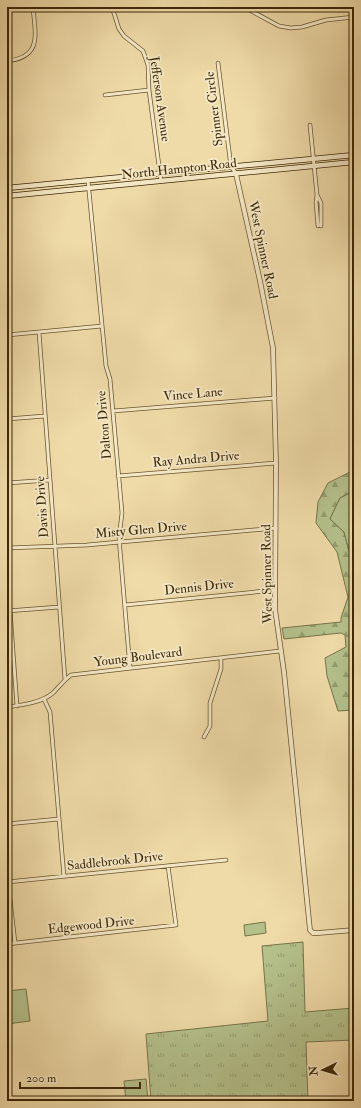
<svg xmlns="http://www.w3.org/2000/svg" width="361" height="1108" font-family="'IM FELL Double Pica',serif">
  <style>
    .grass { fill: url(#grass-tufts); stroke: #78744a }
    .forest { fill: url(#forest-firs); stroke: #78744a }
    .park { fill: #b4c18b; stroke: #78744a }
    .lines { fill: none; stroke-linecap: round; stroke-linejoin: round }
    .minor-casing { stroke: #6a5530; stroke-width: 4.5 }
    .tertiary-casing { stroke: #6a5530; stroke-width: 5.5 }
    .secondary-casing { stroke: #3d2808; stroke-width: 6 }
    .minor { stroke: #f5e8c6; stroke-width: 3 }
    .tertiary { stroke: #f5e8c6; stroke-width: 4 }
    .secondary { stroke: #f5e8c6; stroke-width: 4.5 }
    .labels { text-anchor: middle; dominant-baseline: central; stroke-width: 3.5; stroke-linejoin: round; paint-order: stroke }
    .street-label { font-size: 13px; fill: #3d2808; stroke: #f5e8c6 }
  </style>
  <defs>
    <pattern id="grass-tufts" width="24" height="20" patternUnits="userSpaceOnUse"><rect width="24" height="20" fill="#b4c18b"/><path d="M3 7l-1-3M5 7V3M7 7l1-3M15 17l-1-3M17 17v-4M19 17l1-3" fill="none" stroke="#949d70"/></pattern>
    <pattern id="forest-firs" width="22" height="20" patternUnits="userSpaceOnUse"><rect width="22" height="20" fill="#b4c18b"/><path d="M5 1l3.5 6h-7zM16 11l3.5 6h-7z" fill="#949d70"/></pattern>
  </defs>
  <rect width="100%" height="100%" fill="#efdba8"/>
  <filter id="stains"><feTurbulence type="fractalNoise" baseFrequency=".005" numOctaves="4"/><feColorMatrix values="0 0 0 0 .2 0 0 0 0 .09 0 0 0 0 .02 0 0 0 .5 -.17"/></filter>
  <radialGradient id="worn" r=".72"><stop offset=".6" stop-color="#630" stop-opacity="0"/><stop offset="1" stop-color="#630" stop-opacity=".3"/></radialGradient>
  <path class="grass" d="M 303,942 L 305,1012 L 354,1008 L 354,1040 L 306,1042 L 308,1101 L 151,1101 L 146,1034 L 268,1021 L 262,946 Z"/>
  <path class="forest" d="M 354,470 L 354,491 L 340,498 L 330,519 L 344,532 L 354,570 L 354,710 L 338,711 L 327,676 L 325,658 L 346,647 L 345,635 L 341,633 L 284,639 L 282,628 L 341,622 L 341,618 L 348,597 L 337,552 L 316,523 L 318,502 L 328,483 Z"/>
  <path class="park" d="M 354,491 L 354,570 L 344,532 L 330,519 L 340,498 Z
    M 265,922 L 266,933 L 245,936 L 244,925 Z
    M 26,989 L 30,1021 L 7,1024 L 7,991 Z
    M 146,1079 L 148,1101 L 126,1101 L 124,1081 Z"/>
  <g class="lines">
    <g class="minor-casing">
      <path id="minor" d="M 112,7 L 119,29 L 124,36 L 143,51 L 148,65 L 149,90 L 161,181
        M 244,7 L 279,26 L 291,28 L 302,27 L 326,20 L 354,17
        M 7,61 C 43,57 35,34 33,7
        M 218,63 L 231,167 L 236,173
        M 105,95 L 149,90
        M 310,125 L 317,195 L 316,202 L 318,226
        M 88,181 L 106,366 L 110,379 L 122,513 L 119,538 L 130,668
        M 317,195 L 321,203 L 321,226
        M 39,332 L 65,680
        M 7,335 L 102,326
        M 113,411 L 275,398
        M 7,419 L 45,416
        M 118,476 L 276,463
        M 7,483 L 50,480
        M 7,548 L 87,545 L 276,528
        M 125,605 L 275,590
        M 7,611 L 59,607
        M 10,611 L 17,706
        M 44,699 L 50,712 L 64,877
        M 7,707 C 22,705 41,703 53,693 C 59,687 64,680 71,675 L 280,651
        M 204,737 L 210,726 L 210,703 L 221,669 L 221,658
        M 7,824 L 59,819
        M 7,882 L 226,860
        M 8,882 L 15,943
        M 7,944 L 176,925 L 168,866"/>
    </g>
    <g class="tertiary-casing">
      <path id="tertiary" d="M 236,174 L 260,281 L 273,348 L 276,463 L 275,609 L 284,672 L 310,930 L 313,933 L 318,933 L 354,930"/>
    </g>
    <g class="secondary-casing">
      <path id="secondary" d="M 7,188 L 354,155
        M 7,196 L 354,162"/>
    </g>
    <use href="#minor" class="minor"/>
    <use href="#tertiary" class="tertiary"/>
    <use href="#secondary" class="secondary"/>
  </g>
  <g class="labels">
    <g class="street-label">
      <text transform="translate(160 99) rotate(82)">Jefferson Avenue</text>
      <text transform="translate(214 109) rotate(-97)">Spinner Circle</text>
      <text transform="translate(179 169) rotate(-6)">North Hampton Road</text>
      <text transform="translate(263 250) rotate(78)">West Spinner Road</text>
      <text transform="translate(193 394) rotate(-5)">Vince Lane</text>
      <text transform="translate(104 425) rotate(-95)">Dalton Drive</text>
      <text transform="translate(196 459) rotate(-5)">Ray Andra Drive</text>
      <text transform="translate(42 507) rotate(-94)">Davis Drive</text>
      <text transform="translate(141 530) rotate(-5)">Misty Glen Drive</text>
      <text transform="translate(267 574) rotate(-91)">West Spinner Road</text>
      <text transform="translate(199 587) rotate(-6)">Dennis Drive</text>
      <text transform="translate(138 657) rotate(-7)">Young Boulevard</text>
      <text transform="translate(115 861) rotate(-6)">Saddlebrook Drive</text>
      <text transform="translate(91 925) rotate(-6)">Edgewood Drive</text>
    </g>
  </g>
  <rect width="361" height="1108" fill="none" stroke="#efdba8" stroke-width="24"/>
  <rect x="8" y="8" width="345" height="1092" fill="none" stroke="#3d2808" stroke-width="2"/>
  <rect x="12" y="12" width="337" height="1084" fill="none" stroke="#3d2808"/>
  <g transform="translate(323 1070) rotate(265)" stroke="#f5e8c6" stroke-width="3" paint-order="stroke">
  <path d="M0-3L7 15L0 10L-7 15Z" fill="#3d2808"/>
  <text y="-6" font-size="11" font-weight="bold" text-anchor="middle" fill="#3d2808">N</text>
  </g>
  <path d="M20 1082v6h120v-6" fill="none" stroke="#3d2808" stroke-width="2"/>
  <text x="26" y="1082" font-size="12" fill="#3d2808" stroke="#f5e8c6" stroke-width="3" paint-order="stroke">200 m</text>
  <rect width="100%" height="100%" filter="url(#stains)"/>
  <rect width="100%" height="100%" fill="url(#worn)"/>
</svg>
